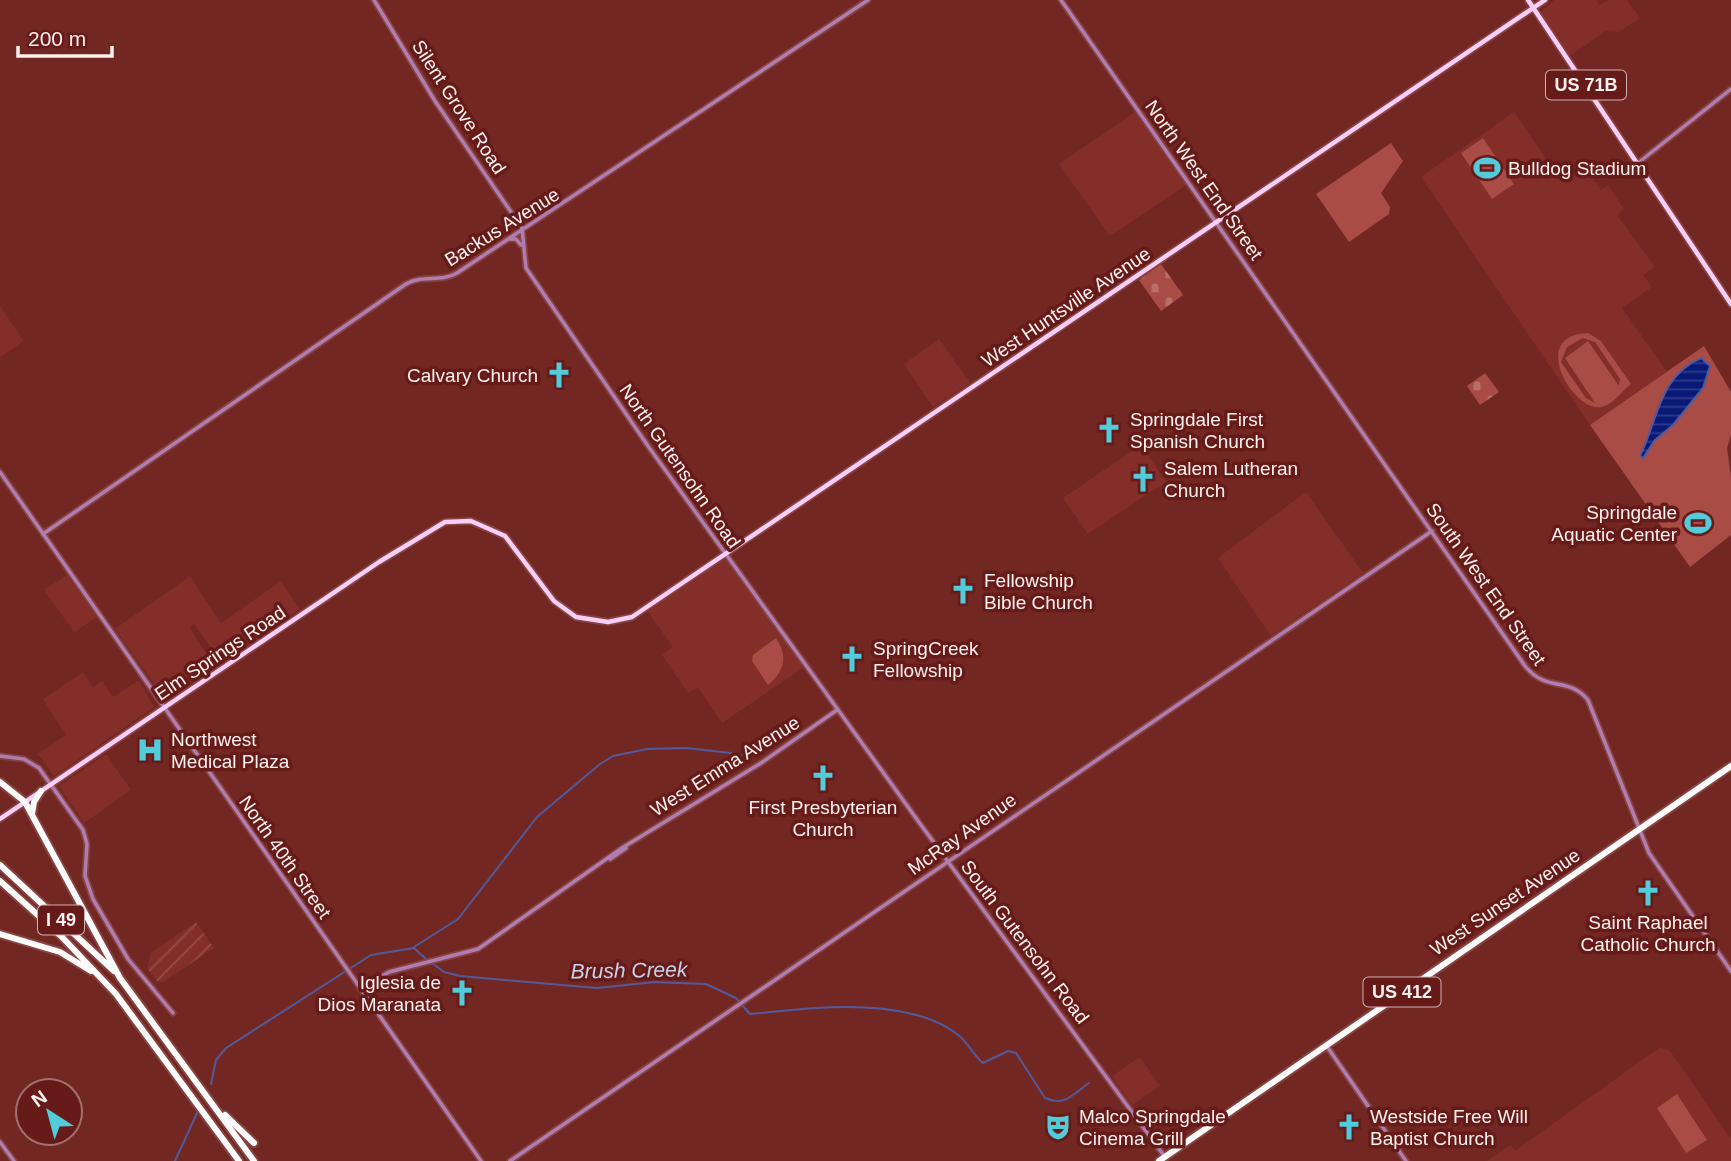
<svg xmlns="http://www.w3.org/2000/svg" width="1731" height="1161" font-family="Arial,sans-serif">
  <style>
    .built { fill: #832e29 }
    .industrial { fill: url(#industrial-furrows) }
    .green { fill: #a84c45; fill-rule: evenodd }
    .cemetery { fill: url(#cemetery-stones) }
    .water { fill: url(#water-rules); stroke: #525a9b; stroke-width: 2 }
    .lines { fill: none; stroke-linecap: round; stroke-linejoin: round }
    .stream { stroke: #525a9b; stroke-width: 2 }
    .minor-casing { stroke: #864340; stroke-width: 7 }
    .major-casing { stroke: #864340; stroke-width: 8 }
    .highway-casing { stroke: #864340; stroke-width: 10 }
    .minor { stroke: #b17cb1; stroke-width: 3.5 }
    .major { stroke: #f8cdf8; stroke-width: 4.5 }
    .highway { stroke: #fbfbfb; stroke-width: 6 }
    .labels { text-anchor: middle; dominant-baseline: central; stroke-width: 7; stroke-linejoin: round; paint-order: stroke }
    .shield { fill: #671b19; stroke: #cfb1b0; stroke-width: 2 }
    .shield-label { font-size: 18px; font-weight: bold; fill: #fbf1f0 }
    .street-label { font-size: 19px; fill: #fbf1f0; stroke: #671b19 }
    .poi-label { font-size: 19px; fill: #fbf1f0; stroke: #671b19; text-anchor: start }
    .water-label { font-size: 21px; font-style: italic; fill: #c6d2eb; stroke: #671b19 }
  </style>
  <defs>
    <pattern id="industrial-furrows" width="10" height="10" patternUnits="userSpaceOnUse" patternTransform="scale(1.75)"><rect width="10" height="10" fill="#832e29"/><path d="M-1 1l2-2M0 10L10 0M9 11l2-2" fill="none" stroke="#954d48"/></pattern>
    <pattern id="cemetery-stones" width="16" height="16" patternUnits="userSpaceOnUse" patternTransform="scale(1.75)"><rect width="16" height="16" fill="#a84c45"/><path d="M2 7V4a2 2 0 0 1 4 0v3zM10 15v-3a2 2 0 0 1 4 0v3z" fill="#b96f69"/></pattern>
    <pattern id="water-rules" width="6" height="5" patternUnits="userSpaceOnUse" patternTransform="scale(1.75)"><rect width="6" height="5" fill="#091977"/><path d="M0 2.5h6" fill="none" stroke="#2e3b8b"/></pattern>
  </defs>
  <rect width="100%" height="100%" fill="#732723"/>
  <path class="built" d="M 1554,0 L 1596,0 L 1599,5 L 1609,0 L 1627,0 L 1640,18 L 1618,32 L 1606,31 L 1567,58 L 1538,15 Z
    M 1135,112 L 1186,185 L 1110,236 L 1059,164 Z
    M 1514,112 L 1555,172 L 1567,164 L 1577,178 L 1587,171 L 1601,190 L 1608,185 L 1624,209 L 1617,215 L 1655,267 L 1643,275 L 1652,287 L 1622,308 L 1667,372 L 1590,425 L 1421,177 Z
    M 0,306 L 24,341 L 0,357 Z
    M 939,339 L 970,383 L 933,407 L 904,364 Z
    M 1141,445 L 1166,482 L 1088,534 L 1063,498 Z
    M 1306,492 L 1363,573 L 1271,636 L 1218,558 Z
    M 725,555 L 806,666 L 722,723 L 698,687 L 688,693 L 662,655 L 673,647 L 646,609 Z
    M 67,575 L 97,617 L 74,632 L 44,590 Z
    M 190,576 L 221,623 L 281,581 L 300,609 L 224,661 L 220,660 L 194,624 L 190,628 L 214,666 L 165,699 L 115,629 Z
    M 83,672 L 93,687 L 102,681 L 113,697 L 139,680 L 154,707 L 54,776 L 38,754 L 66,735 L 43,699 Z
    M 106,754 L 131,790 L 84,823 L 59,786 Z
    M 1660,1047 L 1670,1051 L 1731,1139 L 1731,1161 L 1487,1161 L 1511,1145 L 1515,1151 Z
    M 1140,1057 L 1160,1086 L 1132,1105 L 1112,1076 Z"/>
  <path class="industrial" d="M 196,922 L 214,948 L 163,982 L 158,982 L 147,968 L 151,953 Z"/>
  <path class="green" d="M 1483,138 L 1514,184 L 1492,199 L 1461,153 Z
    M 1391,143 L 1403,161 L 1381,193 L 1390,207 L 1389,214 L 1349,242 L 1316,194 Z
    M 1588,333 L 1601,341 L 1631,384 C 1620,392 1615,404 1601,407 C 1574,413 1527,335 1588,333 ZM 1583,338 L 1595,342 L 1620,379 L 1619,386 L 1588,341 L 1565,358 L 1595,403 L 1586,398 L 1561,362 L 1567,347 Z
    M 1704,346 L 1731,392 L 1731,435 L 1727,448 L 1731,477 L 1731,535 L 1690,567 L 1590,425 Z
    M 776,638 C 788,656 785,671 768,685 L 752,661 L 753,655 Z
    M 1677,1094 L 1707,1140 L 1686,1153 L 1657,1108 Z"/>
  <path class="cemetery" d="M 1161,264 L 1183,295 L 1161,311 L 1139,280 Z
    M 1485,373 L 1499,392 L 1480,405 L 1467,386 Z"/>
  <path class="water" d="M 1701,358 L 1710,366 L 1703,388 L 1673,425 L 1655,440 L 1643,458 L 1640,456 C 1658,420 1659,376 1701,358 Z"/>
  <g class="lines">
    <path class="stream" d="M 738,755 L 745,756
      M 414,947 L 458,919 L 537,817 L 600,764 L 613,756 L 647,749 L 686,748 L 731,753
      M 432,963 L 444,972 L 460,976 L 597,988 L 655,982 L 706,984 L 736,998 L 750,1014 C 811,1008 906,995 957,1034 C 968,1042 973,1055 983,1063 L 1008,1051 L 1016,1053 L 1045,1098 C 1065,1107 1073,1094 1089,1083
      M 211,1084 L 216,1060 L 226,1048 L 371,955 L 414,948 L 427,960
      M 175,1161 L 197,1113"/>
    <g class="minor-casing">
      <path id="minor" d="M 374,0 L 435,101 L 522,228
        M 1061,0 L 1525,666 C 1547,693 1569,676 1588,700 L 1649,853 L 1731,971
        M 1638,163 L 1731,89
        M 522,228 L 526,268 L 648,446 L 921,825 L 1165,1157
        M 508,239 L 516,239 L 521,245
        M 0,472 L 481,1161
        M 43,534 L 406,284 C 423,274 440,283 457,273 L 868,0
        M 0,756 L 24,759 L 39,768 L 83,830 L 87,844 L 85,876 L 93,899 L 128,959 L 173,1013
        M 610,859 L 626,848
        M 360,989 L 389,972 L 478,949 L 622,848 L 761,763 L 837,710
        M 1326,1045 L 1406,1161
        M 0,1142 L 14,1161
        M 510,1161 L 1432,531"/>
    </g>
    <g class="major-casing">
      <path id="major" d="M 1528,0 L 1731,304
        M 0,819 L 379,562 L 445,522 L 471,521 L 505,536 L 554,601 L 576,617 L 608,622 L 632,617 L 1545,0"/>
    </g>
    <g class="highway-casing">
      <path id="highway" d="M 0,782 L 25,802 L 120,978 L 254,1161
        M 32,814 L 34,802 L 41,791
        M 0,865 L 114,971
        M 0,881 L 61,936 L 116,994 L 239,1161
        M 0,934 L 60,952 L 91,971
        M 225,1115 L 254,1143
        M 1159,1161 L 1731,766"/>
    </g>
    <use href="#minor" class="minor"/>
    <use href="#major" class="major"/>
    <use href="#highway" class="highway"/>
  </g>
  <defs>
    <g id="stadium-bare" transform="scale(2.1)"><path d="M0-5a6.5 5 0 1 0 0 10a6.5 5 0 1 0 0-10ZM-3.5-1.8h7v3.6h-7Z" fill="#52cbda" stroke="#671b19" stroke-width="2.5" paint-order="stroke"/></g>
    <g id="church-bare" transform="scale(2.1)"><path d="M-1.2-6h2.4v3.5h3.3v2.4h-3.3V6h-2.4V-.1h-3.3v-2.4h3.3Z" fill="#52cbda" stroke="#671b19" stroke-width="2.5" paint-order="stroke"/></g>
    <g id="hospital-bare" transform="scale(2.1)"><path d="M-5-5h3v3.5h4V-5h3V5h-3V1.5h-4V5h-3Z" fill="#52cbda" stroke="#671b19" stroke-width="2.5" paint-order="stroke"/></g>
    <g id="theatre-bare" transform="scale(2.1)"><path d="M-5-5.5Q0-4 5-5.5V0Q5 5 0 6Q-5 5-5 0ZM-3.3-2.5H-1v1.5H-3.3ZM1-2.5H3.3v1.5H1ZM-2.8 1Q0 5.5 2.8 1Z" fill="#52cbda" stroke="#671b19" stroke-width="2.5" paint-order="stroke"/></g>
  </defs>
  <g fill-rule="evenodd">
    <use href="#stadium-bare" x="1487" y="168"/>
    <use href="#church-bare" x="559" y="375"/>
    <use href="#church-bare" x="1109" y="430"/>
    <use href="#church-bare" x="1143" y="479"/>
    <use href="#stadium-bare" x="1698" y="523"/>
    <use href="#church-bare" x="963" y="591"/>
    <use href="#church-bare" x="852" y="659"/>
    <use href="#hospital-bare" x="150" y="750"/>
    <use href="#church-bare" x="823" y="778"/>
    <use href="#church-bare" x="1648" y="893"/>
    <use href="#church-bare" x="462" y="993"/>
    <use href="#theatre-bare" x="1058" y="1127"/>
    <use href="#church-bare" x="1349" y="1127"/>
  </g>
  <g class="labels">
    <g class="shield">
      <rect x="1546" y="70.5" width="80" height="29" rx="5"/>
      <rect x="38" y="905.5" width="46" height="29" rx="5"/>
      <rect x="1363.5" y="977.5" width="77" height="29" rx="5"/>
    </g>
    <g class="shield-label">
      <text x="1586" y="85">US 71B</text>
      <text x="61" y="920">I 49</text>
      <text x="1402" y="992">US 412</text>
    </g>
    <g class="street-label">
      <text transform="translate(459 107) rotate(57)">Silent Grove Road</text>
      <text transform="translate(1204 180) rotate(55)">North West End Street</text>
      <text transform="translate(502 227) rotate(-32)">Backus Avenue</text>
      <text transform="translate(1066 307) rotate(-34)">West Huntsville Avenue</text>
      <text transform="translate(680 466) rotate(55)">North Gutensohn Road</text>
      <text transform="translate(1486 584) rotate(55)">South West End Street</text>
      <text transform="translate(220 653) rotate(-34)">Elm Springs Road</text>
      <text transform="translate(725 766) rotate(-32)">West Emma Avenue</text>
      <text transform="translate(962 834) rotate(-35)">McRay Avenue</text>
      <text transform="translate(285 857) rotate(55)">North 40th Street</text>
      <text transform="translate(1505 902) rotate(-34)">West Sunset Avenue</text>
      <text transform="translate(1025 942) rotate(53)">South Gutensohn Road</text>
    </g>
    <g class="poi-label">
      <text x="1508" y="168">Bulldog Stadium</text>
      <text x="538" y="375" text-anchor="end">Calvary Church</text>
      <text x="1130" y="419">Springdale First<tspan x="1130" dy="22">Spanish Church</tspan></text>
      <text x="1164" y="468">Salem Lutheran<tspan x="1164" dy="22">Church</tspan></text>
      <text x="1677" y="512" text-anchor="end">Springdale<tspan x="1677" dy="22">Aquatic Center</tspan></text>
      <text x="984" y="580">Fellowship<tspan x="984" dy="22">Bible Church</tspan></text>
      <text x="873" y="648">SpringCreek<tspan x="873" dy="22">Fellowship</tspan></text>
      <text x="171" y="739">Northwest<tspan x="171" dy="22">Medical Plaza</tspan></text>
      <text x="823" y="807" text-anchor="middle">First Presbyterian<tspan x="823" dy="22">Church</tspan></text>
      <text x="1648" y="922" text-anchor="middle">Saint Raphael<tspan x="1648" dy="22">Catholic Church</tspan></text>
      <text x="441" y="982" text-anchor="end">Iglesia de<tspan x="441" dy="22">Dios Maranata</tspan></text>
      <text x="1079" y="1116">Malco Springdale<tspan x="1079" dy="22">Cinema Grill</tspan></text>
      <text x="1370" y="1116">Westside Free Will<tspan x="1370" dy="22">Baptist Church</tspan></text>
    </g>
    <g class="water-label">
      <text transform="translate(629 970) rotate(-1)">Brush Creek</text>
    </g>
  </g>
  <g transform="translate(49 1112) rotate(324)"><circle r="33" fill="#671b19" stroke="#a2716f" stroke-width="2"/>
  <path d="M0-5L12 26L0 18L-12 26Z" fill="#52cbda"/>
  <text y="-10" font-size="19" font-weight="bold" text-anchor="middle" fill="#fbf1f0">N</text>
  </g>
  <path d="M18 46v10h94v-10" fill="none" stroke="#fbf1f0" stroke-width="3.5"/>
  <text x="28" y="46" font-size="21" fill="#fbf1f0" stroke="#671b19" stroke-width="5" paint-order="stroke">200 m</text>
</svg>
